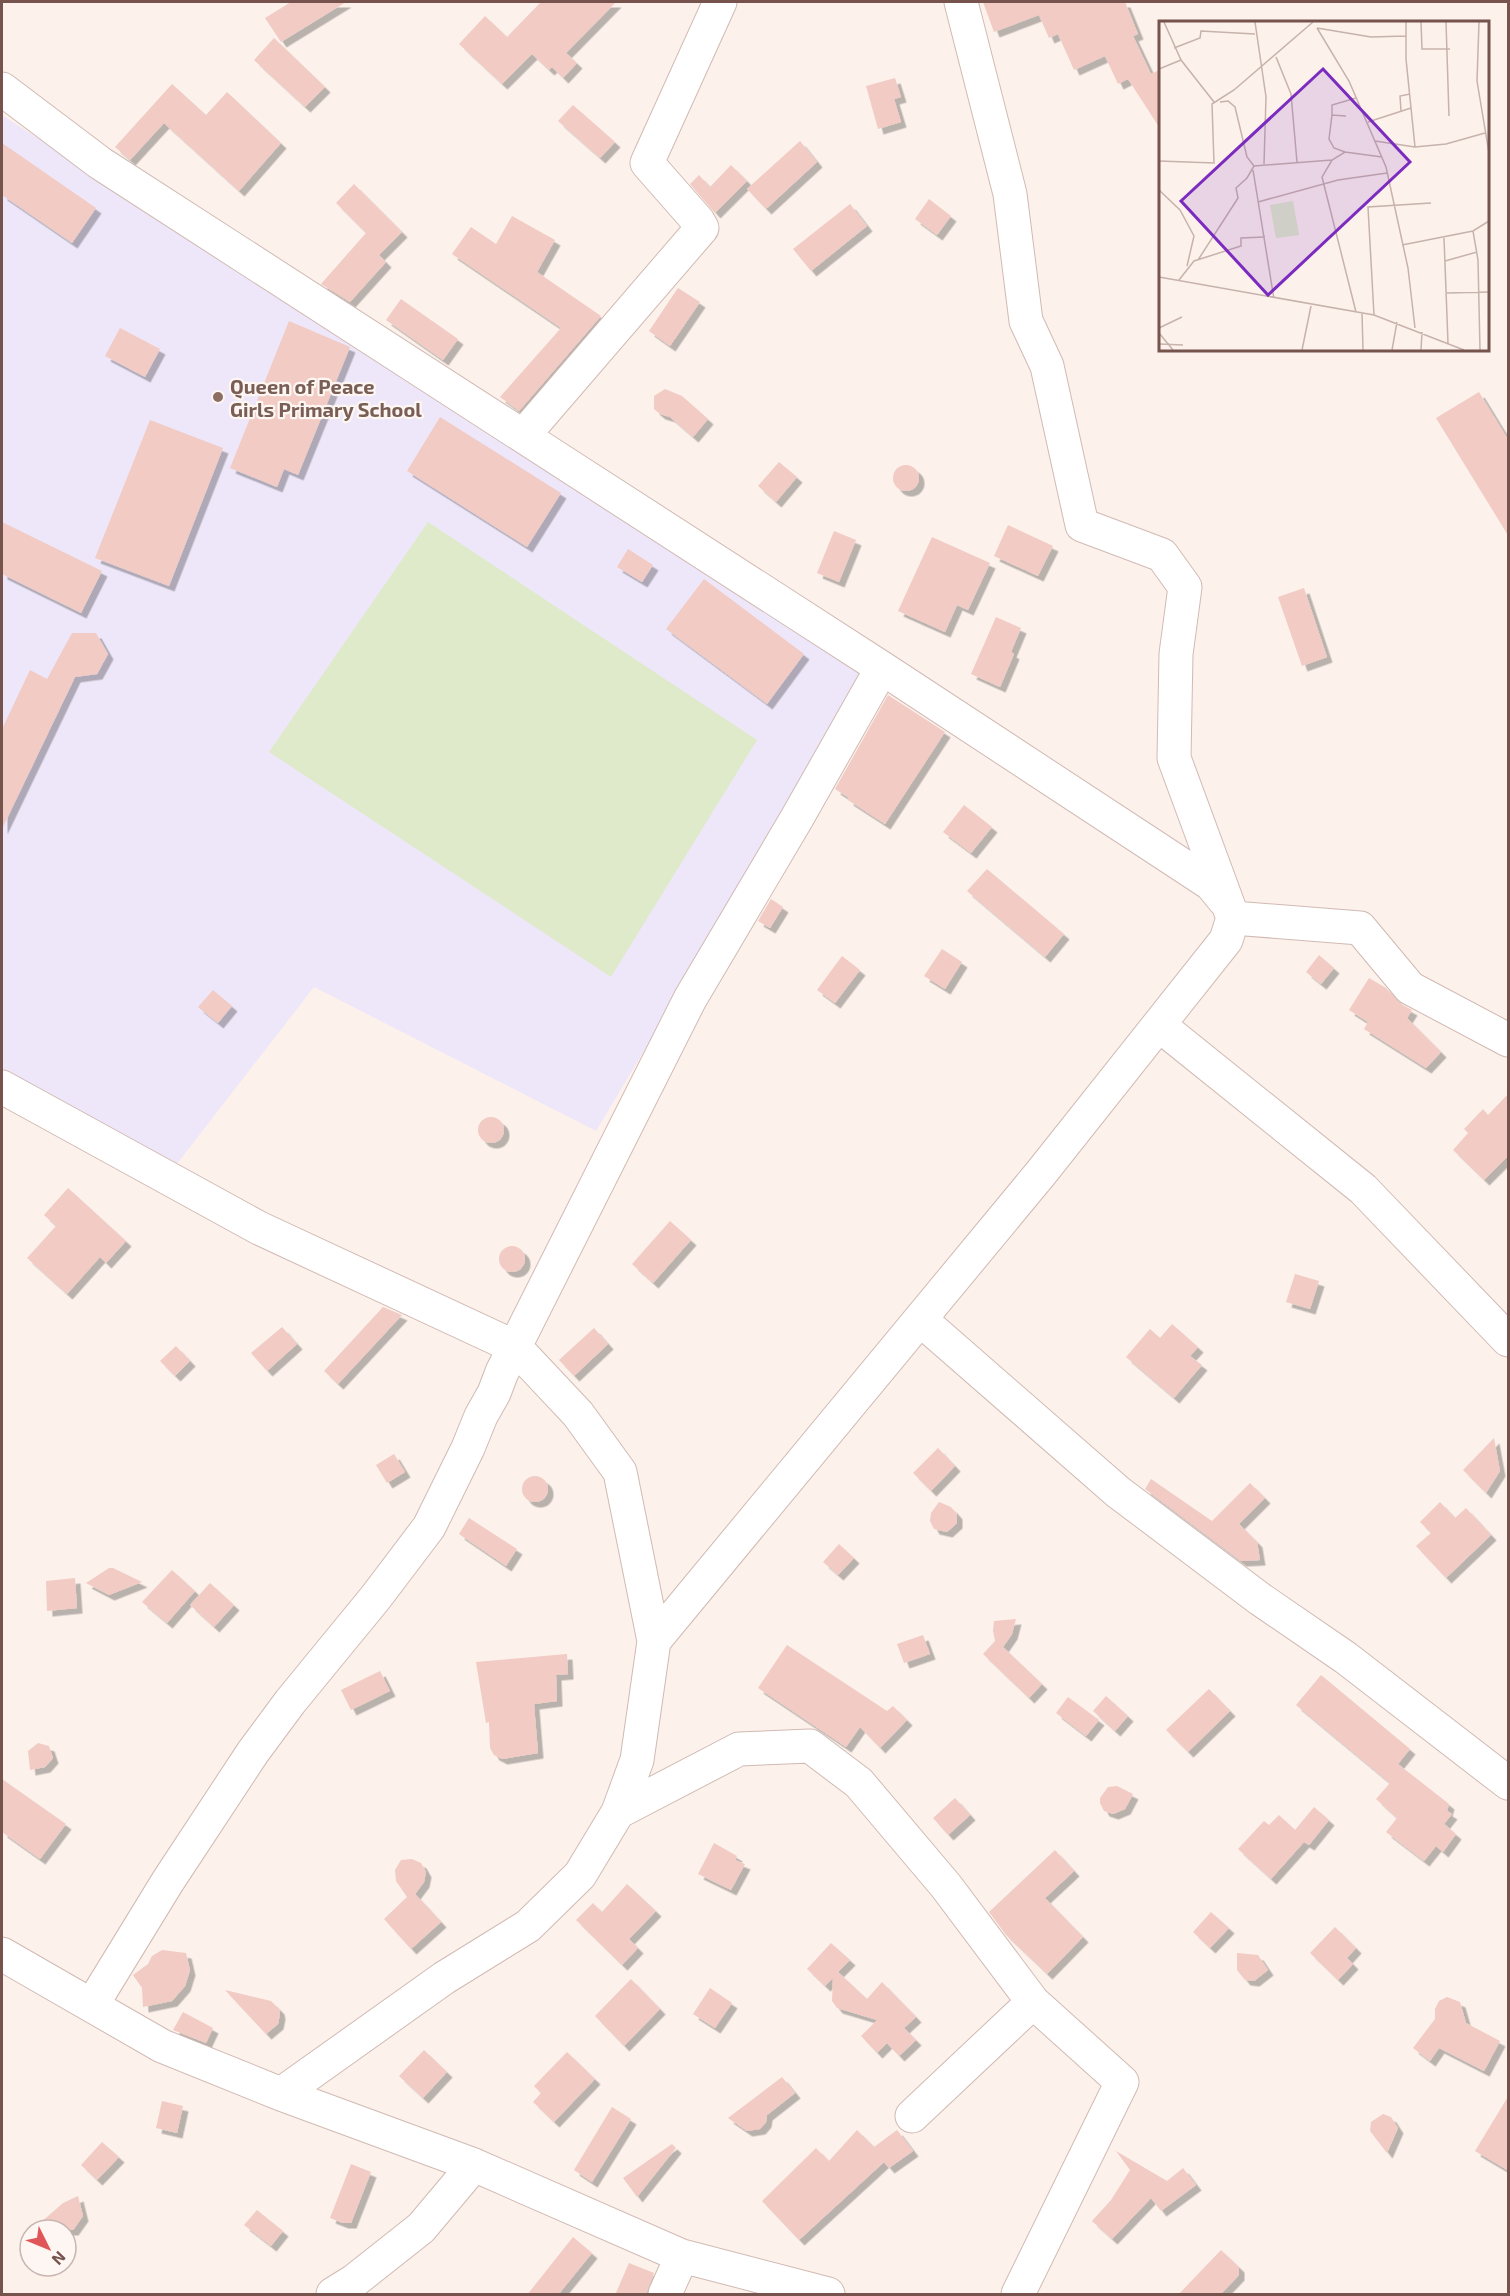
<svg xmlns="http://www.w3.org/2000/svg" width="1510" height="2296" font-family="'Exo 2',sans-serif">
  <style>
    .education { fill: #eee7f9 }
    .green { fill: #deeac9 }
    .building { fill: #f1cbc4; filter: url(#shadow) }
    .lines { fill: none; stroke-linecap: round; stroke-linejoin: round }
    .minor-casing { stroke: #d1bab3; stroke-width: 35 }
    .minor { stroke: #fff; stroke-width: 33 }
    .education-dot { fill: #8d6e63; stroke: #fef6f2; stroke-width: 2 }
    .labels { text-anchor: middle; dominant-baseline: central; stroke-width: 4.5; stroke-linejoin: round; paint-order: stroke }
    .education-label { font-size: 20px; font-weight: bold; fill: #785e54; stroke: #fef6f2; text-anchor: start }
    .inset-road { fill: none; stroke: #c7b2ac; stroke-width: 1.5 }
    .view { fill: #7b2cbf; fill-opacity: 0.15; stroke: #7b2cbf; stroke-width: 3 }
    .inset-edge { fill: none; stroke: #77534e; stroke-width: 3 }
  </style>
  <defs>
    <filter id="shadow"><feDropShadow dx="5.5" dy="5.5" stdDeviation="0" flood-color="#0004"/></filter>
  </defs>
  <rect width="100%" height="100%" fill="#fcf1eb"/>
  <path class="education" d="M 2,115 L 867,678 L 596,1131 L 314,987 L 173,1169 L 2,1075 Z"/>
  <path class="green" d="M 428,522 L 757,740 L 611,977 L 269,752 Z"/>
  <path class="building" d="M 291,2 L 346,2 L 281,42 L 265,18 Z
    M 541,2 L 616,2 L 566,53 L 577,63 L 563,78 L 552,67 L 549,70 L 532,54 L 502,84 L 459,44 L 485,16 L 507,37 Z
    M 983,2 L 1125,2 L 1138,34 L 1133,36 L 1151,74 L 1161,69 L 1161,130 L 1128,79 L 1118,84 L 1105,56 L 1074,70 L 1058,34 L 1049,38 L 1039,15 L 994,32 Z
    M 274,38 L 325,87 L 305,107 L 254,60 Z
    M 895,78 L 901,97 L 894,99 L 901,122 L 878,129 L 866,86 Z
    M 172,84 L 206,115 L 227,92 L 281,143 L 239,191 L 164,123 L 130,160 L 115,147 Z
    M 573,105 L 615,142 L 600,158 L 558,121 Z
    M 800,141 L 817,162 L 766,209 L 747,189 Z
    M 2,143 L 96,208 L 72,243 L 2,195 Z
    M 731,165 L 747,181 L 715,213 L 690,184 L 699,175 L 710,187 Z
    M 354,184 L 402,232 L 379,255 L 386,262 L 350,302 L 321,284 L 366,233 L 336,203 Z
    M 929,199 L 951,216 L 937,235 L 915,219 Z
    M 850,204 L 867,226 L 811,271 L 793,249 Z
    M 512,216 L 555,240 L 537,272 L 601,316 L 519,411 L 500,397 L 561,328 L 452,254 L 471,227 L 496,244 Z
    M 678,288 L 700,302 L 670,346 L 649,331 Z
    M 401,299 L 458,339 L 443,360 L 386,320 Z
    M 289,321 L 350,347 L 298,475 L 284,469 L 277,487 L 230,468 Z
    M 120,328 L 160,349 L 145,377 L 105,356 Z
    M 665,389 L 682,396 L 708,419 L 693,437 L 670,417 L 660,414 L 654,409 L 654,396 Z
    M 1479,392 L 1509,441 L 1509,537 L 1436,418 Z
    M 440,417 L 561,493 L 527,547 L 407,471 Z
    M 150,420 L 223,448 L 169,586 L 95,558 Z
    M 779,462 L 797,477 L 776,502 L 758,486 Z
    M893 478a13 13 0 1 1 26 0a13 13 0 1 1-26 0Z
    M 2,522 L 102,571 L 81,613 L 2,574 Z
    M 1008,525 L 1053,546 L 1038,576 L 994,556 Z
    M 834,531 L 856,540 L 839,582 L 817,573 Z
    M 932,537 L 990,563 L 968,610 L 957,605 L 945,632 L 898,611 Z
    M 628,549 L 653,565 L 642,582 L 617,567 Z
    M 704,579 L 804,654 L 767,704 L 666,629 Z
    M 1304,588 L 1327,657 L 1302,666 L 1278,597 Z
    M 996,617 L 1021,628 L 1011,652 L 1014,654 L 1000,687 L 971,674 Z
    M 72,633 L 96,633 L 108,654 L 97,674 L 75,677 L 2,829 L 2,729 L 30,670 L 47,679 Z
    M 888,695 L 945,732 L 885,824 L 848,800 L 849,798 L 835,789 Z
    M 964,805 L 992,827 L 971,853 L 943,832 Z
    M 987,869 L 1064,934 L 1045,957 L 967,891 Z
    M 771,899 L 783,907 L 770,928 L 758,921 Z
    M 942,949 L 962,962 L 945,989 L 924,976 Z
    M 1319,955 L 1334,968 L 1321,984 L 1306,972 Z
    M 842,956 L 860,970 L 835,1003 L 817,990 Z
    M 1369,978 L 1386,988 L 1401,1004 L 1412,1010 L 1407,1018 L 1441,1052 L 1426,1068 L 1364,1029 L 1368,1022 L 1349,1010 Z
    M 213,990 L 232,1006 L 218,1023 L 198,1007 Z
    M 1509,1093 L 1509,1155 L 1484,1180 L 1453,1150 L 1468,1133 L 1464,1129 L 1483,1109 L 1488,1115 Z
    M478 1130a13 13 0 1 1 26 0a13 13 0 1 1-26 0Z
    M 68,1188 L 126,1241 L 106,1263 L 100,1257 L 67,1294 L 27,1258 L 56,1226 L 44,1215 Z
    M 670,1221 L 691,1240 L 653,1283 L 632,1264 Z
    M499 1259a13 13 0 1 1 26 0a13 13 0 1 1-26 0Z
    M 1295,1274 L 1319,1281 L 1310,1309 L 1286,1302 Z
    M 383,1307 L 402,1315 L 338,1384 L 324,1371 Z
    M 1172,1324 L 1198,1347 L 1190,1356 L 1202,1365 L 1174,1398 L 1126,1357 L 1150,1329 L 1160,1338 Z
    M 282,1327 L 297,1344 L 267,1371 L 251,1353 Z
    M 594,1328 L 608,1344 L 574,1376 L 559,1360 Z
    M 176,1346 L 190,1361 L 175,1376 L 160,1361 Z
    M 1494,1438 L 1500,1471 L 1486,1493 L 1463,1470 Z
    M 938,1448 L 955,1466 L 931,1491 L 913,1473 Z
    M 394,1454 L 405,1472 L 387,1483 L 376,1465 Z
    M522 1489a13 13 0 1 1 26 0a13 13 0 1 1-26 0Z
    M 1151,1479 L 1212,1521 L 1250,1483 L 1265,1498 L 1239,1524 L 1257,1542 L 1260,1560 L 1241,1561 L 1145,1489 Z
    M 939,1502 L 951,1507 L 957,1514 L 957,1523 L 947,1532 L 934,1529 L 930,1521 L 931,1513 Z
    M 1440,1502 L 1455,1518 L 1466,1508 L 1491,1535 L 1446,1578 L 1416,1546 L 1431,1533 L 1420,1522 Z
    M 469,1518 L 517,1549 L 506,1566 L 459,1534 Z
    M 839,1544 L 854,1558 L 838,1575 L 823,1562 Z
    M 109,1568 L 113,1568 L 142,1582 L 109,1595 L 86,1583 Z
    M 172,1570 L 195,1591 L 167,1623 L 142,1602 Z
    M 75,1578 L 77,1608 L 47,1611 L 46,1581 Z
    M 210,1583 L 234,1605 L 214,1627 L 190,1605 Z
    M 1016,1619 L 1012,1634 L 1003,1647 L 1042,1684 L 1029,1698 L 983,1654 L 995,1641 L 993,1631 L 994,1621 Z
    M 923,1635 L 930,1654 L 904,1663 L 897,1644 Z
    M 787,1645 L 887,1711 L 893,1706 L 907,1720 L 880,1748 L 860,1727 L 846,1747 L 758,1688 Z
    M 567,1654 L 568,1674 L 556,1675 L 557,1701 L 534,1704 L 538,1753 L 502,1759 L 494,1755 L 490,1748 L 489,1722 L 486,1723 L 476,1662 Z
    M 380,1671 L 390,1691 L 351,1710 L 341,1690 Z
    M 1321,1675 L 1410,1749 L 1398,1764 L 1449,1804 L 1447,1811 L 1452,1814 L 1444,1824 L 1456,1834 L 1443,1852 L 1436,1846 L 1424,1861 L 1386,1832 L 1397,1818 L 1376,1799 L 1390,1783 L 1296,1705 Z
    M 1209,1689 L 1230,1711 L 1188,1752 L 1166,1730 Z
    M 1106,1696 L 1128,1716 L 1115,1731 L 1093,1711 Z
    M 1068,1697 L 1099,1720 L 1086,1736 L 1056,1713 Z
    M 38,1743 L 49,1746 L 53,1758 L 45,1767 L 30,1770 L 28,1751 Z
    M 2,1779 L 66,1824 L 40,1859 L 2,1832 Z
    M 1117,1786 L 1133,1794 L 1125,1809 L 1113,1814 L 1104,1811 L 1100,1803 L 1100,1798 L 1108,1787 Z
    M 955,1798 L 970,1815 L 948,1835 L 933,1818 Z
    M 1314,1807 L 1329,1820 L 1309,1845 L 1304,1842 L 1271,1879 L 1238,1849 L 1264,1821 L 1269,1825 L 1279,1815 L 1295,1830 Z
    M 714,1843 L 737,1856 L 735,1860 L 745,1864 L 731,1890 L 698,1874 Z
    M 1055,1850 L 1074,1871 L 1045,1898 L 1083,1937 L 1047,1974 L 1006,1935 L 989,1912 Z
    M 412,1859 L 421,1863 L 426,1872 L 424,1882 L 415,1894 L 441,1922 L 411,1949 L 384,1919 L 407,1897 L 396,1881 L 395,1870 L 401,1860 Z
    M 627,1884 L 656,1911 L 629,1939 L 638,1948 L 622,1965 L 576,1920 L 593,1903 L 602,1912 Z
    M 1211,1912 L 1229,1928 L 1210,1948 L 1193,1932 Z
    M 1335,1927 L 1356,1948 L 1347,1958 L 1353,1964 L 1338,1980 L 1310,1953 Z
    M 831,1943 L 850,1960 L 838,1972 L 867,1999 L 882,1982 L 916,2017 L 904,2028 L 916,2040 L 899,2056 L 887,2043 L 877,2053 L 861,2036 L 877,2020 L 837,2008 L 832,2001 L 833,1978 L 825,1986 L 807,1969 Z
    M 162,1950 L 186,1953 L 190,1970 L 185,1986 L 172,2001 L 143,2007 L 142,1988 L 133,1975 L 148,1964 L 152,1956 Z
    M 1237,1953 L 1258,1955 L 1268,1970 L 1254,1981 L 1245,1980 L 1237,1970 Z
    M 631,1979 L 660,2009 L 624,2046 L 595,2016 Z
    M 710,1988 L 732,2003 L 715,2028 L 693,2014 Z
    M 225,1990 L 271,2001 L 279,2009 L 280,2014 L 278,2024 L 266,2034 Z
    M 1447,1997 L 1460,2002 L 1466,2023 L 1500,2041 L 1484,2071 L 1439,2048 L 1430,2061 L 1413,2048 L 1435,2019 L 1435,2009 L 1439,2001 Z
    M 183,2012 L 213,2028 L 206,2043 L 173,2030 Z
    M 424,2050 L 447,2072 L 423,2098 L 399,2076 Z
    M 567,2052 L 595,2079 L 554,2122 L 533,2102 L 541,2093 L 534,2086 Z
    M 782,2077 L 795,2093 L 767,2115 L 766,2122 L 760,2129 L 747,2131 L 728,2118 Z
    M 1509,2095 L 1509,2171 L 1475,2151 Z
    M 162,2101 L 183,2106 L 177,2133 L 156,2128 Z
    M 612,2107 L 631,2119 L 592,2182 L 574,2170 Z
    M 1383,2114 L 1391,2117 L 1398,2128 L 1387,2153 L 1370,2131 L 1371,2122 Z
    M 857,2130 L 874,2147 L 897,2130 L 913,2151 L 889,2168 L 884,2162 L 799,2240 L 762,2201 L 816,2148 L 829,2161 Z
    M 102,2142 L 119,2157 L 97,2180 L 81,2165 Z
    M 672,2144 L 676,2148 L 637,2197 L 623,2178 Z
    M 1116,2151 L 1167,2181 L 1183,2168 L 1196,2185 L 1161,2211 L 1151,2198 L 1112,2239 L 1092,2221 L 1111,2200 L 1130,2170 Z
    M 351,2164 L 371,2172 L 351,2223 L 343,2223 L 330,2218 Z
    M 78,2196 L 83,2216 L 73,2230 L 32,2230 L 63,2203 Z
    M 257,2210 L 283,2231 L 271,2246 L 244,2225 Z
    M 573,2237 L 592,2253 L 558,2295 L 527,2295 Z
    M 1221,2250 L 1239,2267 L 1239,2275 L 1220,2295 L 1178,2295 Z
    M 629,2263 L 654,2273 L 646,2295 L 615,2295 Z"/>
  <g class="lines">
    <g class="minor-casing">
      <path id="minor" d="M 2,89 L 100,163 L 882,668 L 1211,884 L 1224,900
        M 523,436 L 702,228 L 698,221 L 647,163 L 720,2
        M 1233,918 L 1360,928 L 1410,988 L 1508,1040
        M 1159,1025 L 1363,1189 L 1508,1340
        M 2,1087 L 259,1228 L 515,1347 L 578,1414 L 620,1472 L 654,1641 L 637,1760 L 618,1812 L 580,1875 L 528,1926 L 444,1978 L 281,2094
        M 921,1320 L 1118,1492 L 1260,1599 L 1346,1658 L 1508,1783
        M 654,1641 L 1041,1173 L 1226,940 L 1233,918 L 1174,758 L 1176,654 L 1185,587 L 1162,555 L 1082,525 L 1047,366 L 1026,321 L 1010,194 L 961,2
        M 618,1812 L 739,1749 L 810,1746 L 859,1783 L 946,1886 L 1033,2002 L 912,2116
        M 2,1954 L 162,2046 L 281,2094 L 474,2165 L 682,2256 L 828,2294
        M 92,2005 L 168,1881 L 253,1752 L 290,1702 L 376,1597 L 429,1527 L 468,1448 L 481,1416 L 494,1393 L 502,1372 L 690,999 L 797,818 L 882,668
        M 333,2294 L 354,2281 L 421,2228 L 474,2165
        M 665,2294 L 682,2256
        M 1018,2294 L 1122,2082 L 1033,2002"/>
    </g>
    <use href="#minor" class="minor"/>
  </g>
  <circle class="education-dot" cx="218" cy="397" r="6"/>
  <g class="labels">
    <g class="education-label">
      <text x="230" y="386">Queen of Peace<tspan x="230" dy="23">Girls Primary School</tspan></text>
    </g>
  </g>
  <g transform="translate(1159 21)">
    <rect width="330" height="330" fill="#fcf1eb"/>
    <path d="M 134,180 L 140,214 L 117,217 L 111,184 Z" fill="#deeac9"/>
    <path class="inset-road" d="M 5,1 L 22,39 L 55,81M 96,1 L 107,76 L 105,143M 247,1 L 247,38 L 256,126M 262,1 L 263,28 L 291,28M 287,1 L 290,95M 320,1 L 318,60 L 330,132M 158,7 L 190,60 L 227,146 L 249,247 L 256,307M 158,7 L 212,16 L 247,15M 15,27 L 41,17 L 42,10 L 96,13M 117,36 L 132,73 L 138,141M 0,48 L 22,39M 61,81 L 69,80 L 76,86 L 88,136 L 95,145M 242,90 L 241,75 L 251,73M 173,94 L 173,84 L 197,77M 209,101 L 252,87M 216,120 L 256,126 L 287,123 L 326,112M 186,131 L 175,127 L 170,118 L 173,94 L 187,95M 0,140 L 55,142 L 53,83 L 75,69 L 154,1M 94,149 L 115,278M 0,169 L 21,189 L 35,215 L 28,245M 99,181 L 179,159 L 228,152M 314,210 L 319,239 L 321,329M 285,217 L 289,322M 243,224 L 314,210 L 330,200M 39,239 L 79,177 L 77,167 L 88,157 L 95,145 L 173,139M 286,240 L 318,231M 0,256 L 215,294 L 305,329M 20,259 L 35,240 L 82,225 L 82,217 L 106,216M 288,272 L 330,271M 197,291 L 163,156 L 173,139 L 186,131 L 223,136M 203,292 L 204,329M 215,294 L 209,186 L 272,182M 0,307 L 23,296M 0,312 L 14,329M 0,323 L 24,324M 143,329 L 152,285M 233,329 L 238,301M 262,329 L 263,311"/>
    <path class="view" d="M 164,48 L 251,141 L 109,274 L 22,180 Z"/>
    <rect width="330" height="330" class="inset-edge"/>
  </g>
  <rect width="1510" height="2296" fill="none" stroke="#77534e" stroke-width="6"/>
  <g transform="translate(48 2248) rotate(133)"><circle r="28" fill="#fef6f2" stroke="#c8b5b0" stroke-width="1.5"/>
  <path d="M0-4.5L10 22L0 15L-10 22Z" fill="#e05658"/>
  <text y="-9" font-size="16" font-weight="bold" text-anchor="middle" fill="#77534e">N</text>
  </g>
</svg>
